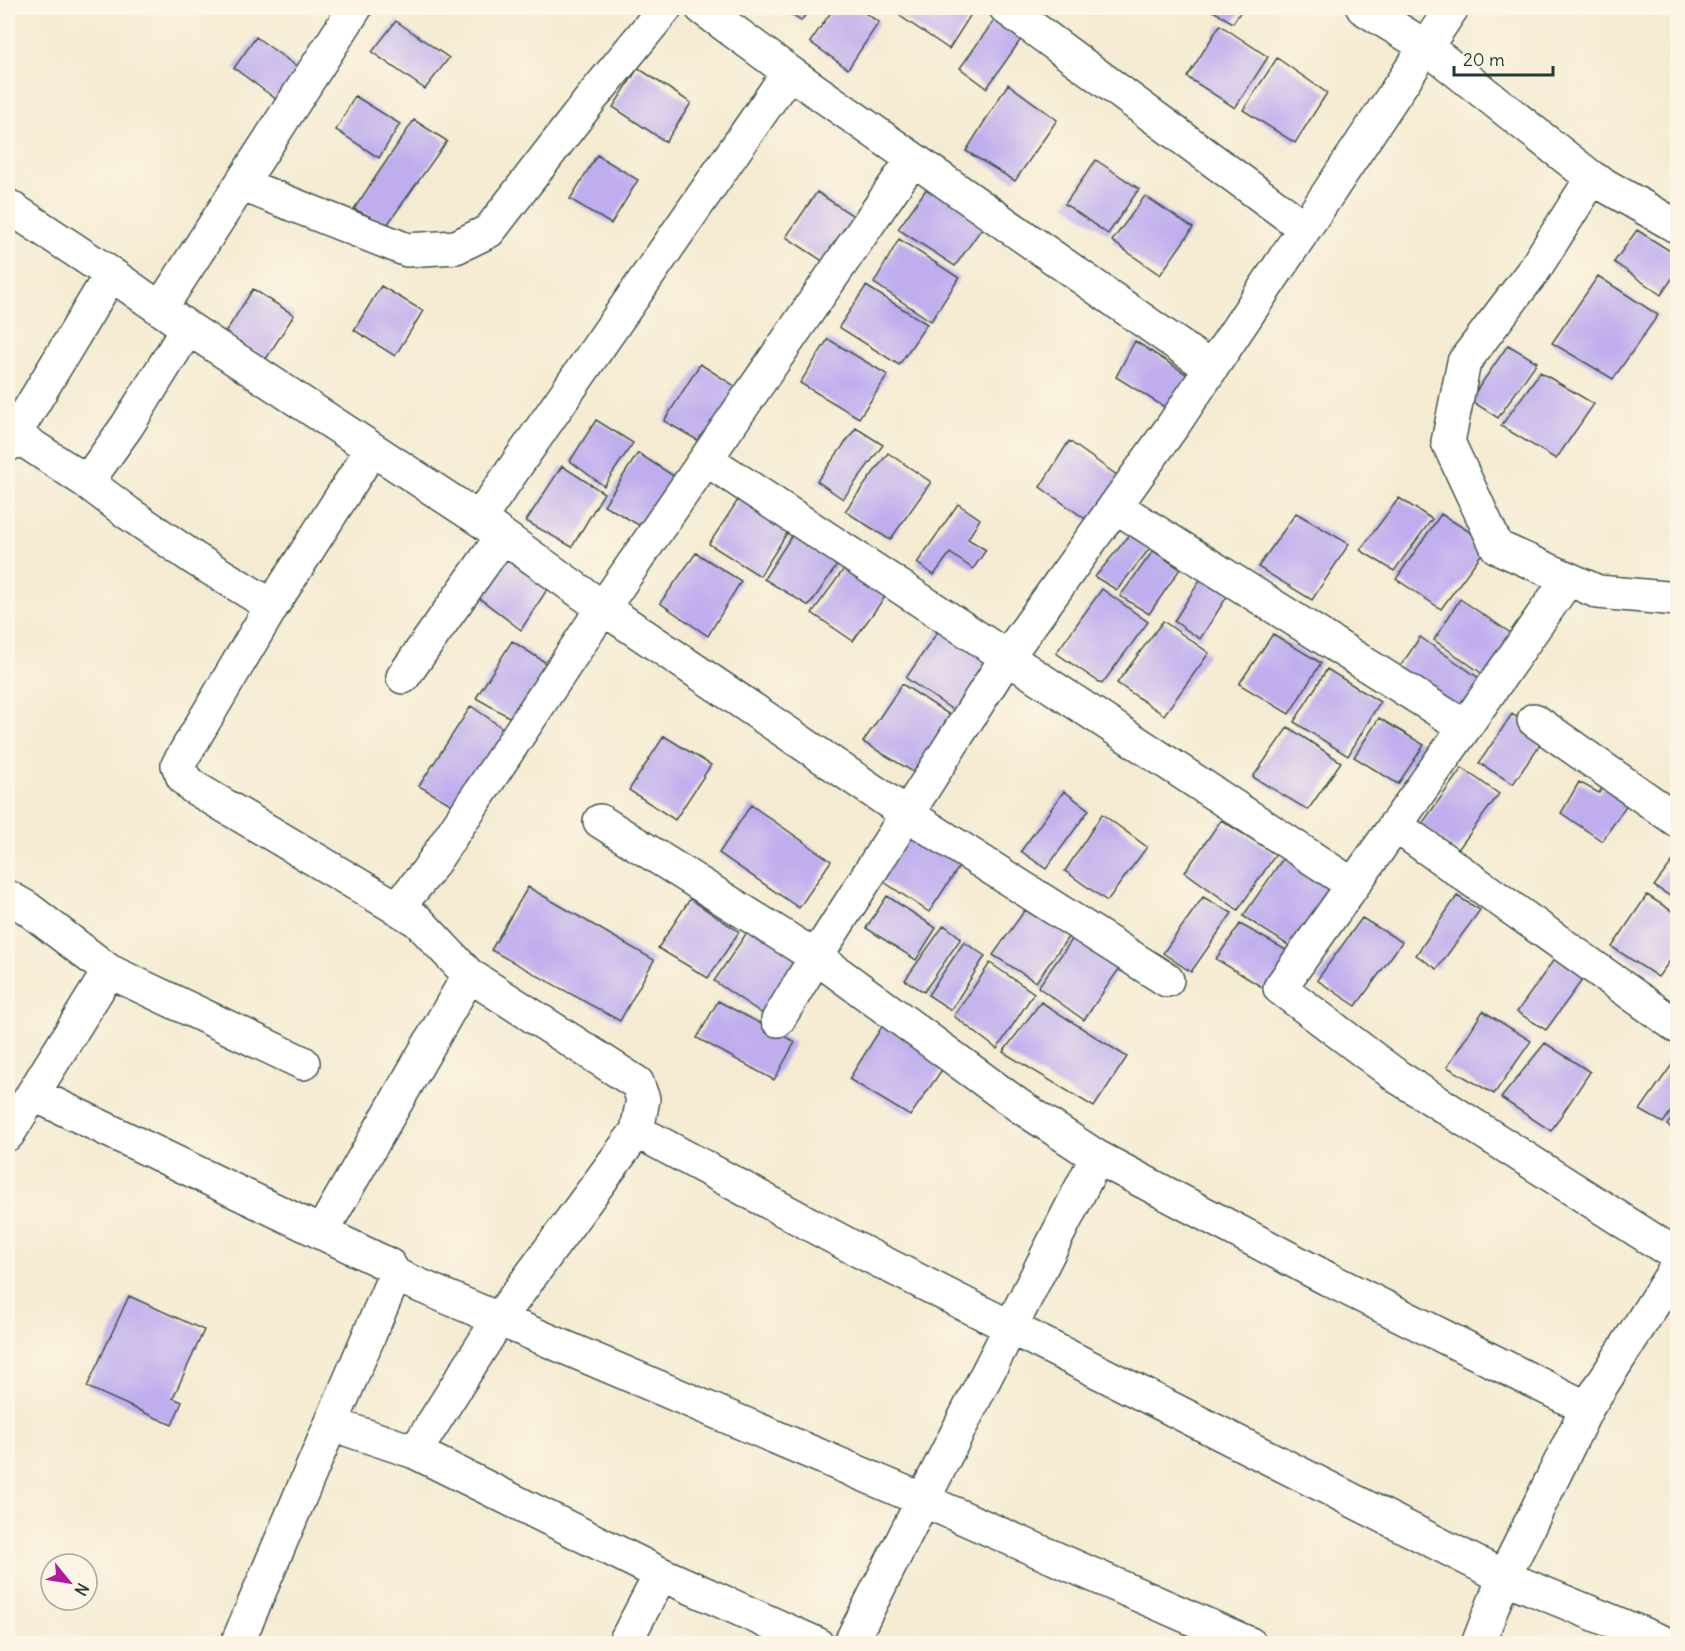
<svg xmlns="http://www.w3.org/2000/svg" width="1685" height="1651" font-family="Delius,sans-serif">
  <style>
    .building { fill: #bfadee }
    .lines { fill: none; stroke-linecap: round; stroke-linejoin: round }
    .minor-casing { stroke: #3f574c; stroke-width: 36 }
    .minor { stroke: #fff; stroke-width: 33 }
  </style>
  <rect width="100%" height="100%" fill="#fcf5e5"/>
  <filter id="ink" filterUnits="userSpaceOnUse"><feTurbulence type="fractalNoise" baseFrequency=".0167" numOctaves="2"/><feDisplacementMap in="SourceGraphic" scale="12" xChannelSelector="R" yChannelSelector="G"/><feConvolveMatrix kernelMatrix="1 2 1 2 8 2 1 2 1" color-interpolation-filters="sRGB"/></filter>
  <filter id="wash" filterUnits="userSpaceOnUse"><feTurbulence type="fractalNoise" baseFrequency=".008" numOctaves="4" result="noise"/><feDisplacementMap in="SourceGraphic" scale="24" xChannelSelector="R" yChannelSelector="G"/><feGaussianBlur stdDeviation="1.35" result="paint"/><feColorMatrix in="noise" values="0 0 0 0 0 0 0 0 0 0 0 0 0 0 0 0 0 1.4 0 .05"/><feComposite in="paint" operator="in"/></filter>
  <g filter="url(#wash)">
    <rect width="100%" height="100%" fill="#f5ebd2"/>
    <g id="blocks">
      <path class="building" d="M 780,8 L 810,8 L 801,21 Z
        M 834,8 L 857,8 L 879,22 L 848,69 L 810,42 Z
        M 905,8 L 975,8 L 949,49 L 900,16 Z
        M 1080,8 L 1097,8 L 1092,15 Z
        M 1208,8 L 1243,8 L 1233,23 Z
        M 1000,12 L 1026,32 L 987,88 L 960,68 Z
        M 396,21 L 449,58 L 425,89 L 372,52 Z
        M 1220,25 L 1268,57 L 1235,108 L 1187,77 Z
        M 256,37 L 303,71 L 280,102 L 234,68 Z
        M 1277,58 L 1327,93 L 1295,143 L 1243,110 Z
        M 638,68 L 691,103 L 666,142 L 613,107 Z
        M 1008,84 L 1057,120 L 1015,181 L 966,151 Z
        M 355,96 L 400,124 L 379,158 L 336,130 Z
        M 414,120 L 447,141 L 387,225 L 354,209 Z
        M 597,155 L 638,180 L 611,224 L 570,199 Z
        M 1096,160 L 1139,189 L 1108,234 L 1065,204 Z
        M 930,184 L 987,221 L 955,266 L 898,229 Z
        M 817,192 L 855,217 L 824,262 L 786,237 Z
        M 1145,196 L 1193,228 L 1160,275 L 1112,241 Z
        M 1637,230 L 1678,256 L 1678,270 L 1661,295 L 1614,262 Z
        M 899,239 L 959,278 L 931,321 L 874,283 Z
        M 1598,276 L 1658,315 L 1613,379 L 1552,343 Z
        M 381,286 L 423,311 L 395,356 L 354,330 Z
        M 866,286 L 927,324 L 899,365 L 839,327 Z
        M 253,289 L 294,315 L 266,359 L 225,333 Z
        M 828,339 L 888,375 L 859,418 L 800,383 Z
        M 1135,341 L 1194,379 L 1174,413 L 1116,377 Z
        M 1508,345 L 1537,362 L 1498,418 L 1470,400 Z
        M 700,364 L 744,392 L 706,445 L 664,421 Z
        M 1540,372 L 1594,404 L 1556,459 L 1501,426 Z
        M 596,420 L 633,443 L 604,486 L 570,461 Z
        M 856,428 L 883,445 L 843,499 L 817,481 Z
        M 1069,441 L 1125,481 L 1094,525 L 1040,487 Z
        M 638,453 L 680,480 L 649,531 L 604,505 Z
        M 888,453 L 931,482 L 890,540 L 845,511 Z
        M 562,466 L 604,493 L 572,547 L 526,521 Z
        M 742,494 L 791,527 L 760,576 L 709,544 Z
        M 1399,498 L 1432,519 L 1394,571 L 1360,550 Z
        M 958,504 L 980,519 L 968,539 L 986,550 L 973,569 L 950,553 L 934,575 L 917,563 Z
        M 1296,513 L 1349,544 L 1312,600 L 1258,567 Z
        M 1441,514 L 1489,544 L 1441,609 L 1396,579 Z
        M 798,526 L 844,555 L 809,606 L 764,579 Z
        M 1136,527 L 1157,539 L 1117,590 L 1095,577 Z
        M 1153,551 L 1180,569 L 1149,614 L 1120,596 Z
        M 509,552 L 552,582 L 521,630 L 478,597 Z
        M 696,553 L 741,581 L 708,636 L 660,603 Z
        M 849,562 L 890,590 L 853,641 L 812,613 Z
        M 1205,572 L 1230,592 L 1200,639 L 1174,621 Z
        M 1102,589 L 1148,622 L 1102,684 L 1056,653 Z
        M 1460,599 L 1518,638 L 1490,679 L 1434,640 Z
        M 1163,621 L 1209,653 L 1164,715 L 1117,683 Z
        M 943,624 L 997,658 L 960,715 L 906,678 Z
        M 1273,634 L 1321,663 L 1289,714 L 1239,684 Z
        M 1420,637 L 1483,681 L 1458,713 L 1396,673 Z
        M 512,641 L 551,666 L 516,721 L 476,698 Z
        M 1327,669 L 1380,702 L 1348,756 L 1294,722 Z
        M 902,684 L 953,717 L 915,773 L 863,742 Z
        M 471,706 L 511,734 L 461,810 L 419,786 Z
        M 1512,714 L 1545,737 L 1513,784 L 1479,763 Z
        M 1379,718 L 1424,745 L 1398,784 L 1354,757 Z
        M 1288,727 L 1341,762 L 1308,810 L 1253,777 Z
        M 664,736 L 711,765 L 675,820 L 629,790 Z
        M 1462,768 L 1499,794 L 1457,851 L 1421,825 Z
        M 1608,779 L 1632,797 L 1602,841 L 1561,813 L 1579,782 L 1599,793 Z
        M 1064,791 L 1089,810 L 1046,869 L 1021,851 Z
        M 751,805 L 831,861 L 799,908 L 719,853 Z
        M 1102,814 L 1147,847 L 1107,901 L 1065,871 Z
        M 1221,820 L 1276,854 L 1238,910 L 1185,872 Z
        M 913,830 L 961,864 L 929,912 L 881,880 Z
        M 1678,854 L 1678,901 L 1654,886 Z
        M 1284,857 L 1335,889 L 1294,949 L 1243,916 Z
        M 528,887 L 654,960 L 620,1021 L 491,950 Z
        M 1647,895 L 1678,915 L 1678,950 L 1658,977 L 1612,947 Z
        M 887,896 L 936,928 L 916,960 L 866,928 Z
        M 1457,896 L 1480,910 L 1437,969 L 1416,955 Z
        M 1203,897 L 1232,913 L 1191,972 L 1163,953 Z
        M 690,899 L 739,932 L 708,978 L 658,948 Z
        M 1025,910 L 1069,936 L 1036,982 L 993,955 Z
        M 1362,918 L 1402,942 L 1356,1006 L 1317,980 Z
        M 1240,924 L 1293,954 L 1270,992 L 1216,959 Z
        M 752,925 L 800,957 L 763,1014 L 714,981 Z
        M 944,925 L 961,938 L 924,992 L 905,980 Z
        M 1074,937 L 1119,969 L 1084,1020 L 1038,987 Z
        M 964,942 L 985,956 L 951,1010 L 928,995 Z
        M 1555,958 L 1585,976 L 1546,1030 L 1517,1012 Z
        M 990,963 L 1034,993 L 997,1049 L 954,1016 Z
        M 718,1001 L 795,1042 L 774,1080 L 697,1038 Z
        M 1041,1002 L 1127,1057 L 1094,1107 L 1003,1052 Z
        M 1483,1011 L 1531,1041 L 1494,1094 L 1447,1067 Z
        M 883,1025 L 946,1064 L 910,1116 L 849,1079 Z
        M 1545,1043 L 1590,1072 L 1551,1131 L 1501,1098 Z
        M 1678,1056 L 1678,1101 L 1663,1123 L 1640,1110 Z
        M 1678,1110 L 1678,1133 L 1667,1125 Z
        M 129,1296 L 204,1330 L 173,1398 L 182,1402 L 172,1425 L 87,1387 Z"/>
    </g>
  </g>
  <g filter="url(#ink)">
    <use href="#blocks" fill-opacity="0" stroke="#3f574c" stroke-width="1.5"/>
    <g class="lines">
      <g class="minor-casing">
        <path id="minor" d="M 702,8 L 789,72 L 1211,368
          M 1006,8 L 1305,228
          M 1363,8 L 1425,46 L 1592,178 L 1678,227
          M 1592,178 L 1534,270 L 1464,362 L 1448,442 L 1497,547 L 1598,592 L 1678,599
          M 241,184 L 407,250 L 456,247 L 489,231 L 594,95 L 665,8
          M 8,206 L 111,274 L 188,328 L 479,519 L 603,608 L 907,814 L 1167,980
          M 160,309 L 355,8
          M 8,430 L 87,482 L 128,513 L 195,559 L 272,606 L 372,449
          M 8,445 L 111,274
          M 706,459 L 1353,885 L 1280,988 L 1398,1077 L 1678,1256
          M 87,482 L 127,426 L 188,328
          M 1115,506 L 1465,727
          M 479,519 L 789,72
          M 272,606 L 178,765 L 183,777 L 193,787 L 397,908
          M 403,677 L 502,537
          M 1534,720 L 1678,821
          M 600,821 L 816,957 L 1018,1105 L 1097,1157
          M 1395,825 L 1678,1027
          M 1353,885 L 1465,727 L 1568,579
          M 8,897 L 27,908 L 109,971
          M 778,1020 L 816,957 L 1007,657 L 1174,424 L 1452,8
          M 33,1094 L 389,1265 L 395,1275 L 331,1424
          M 637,1131 L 852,1247 L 1504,1577 L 1667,1644
          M 8,1134 L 109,971 L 303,1063
          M 321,1233 L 469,975
          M 395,1275 L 923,1500 L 1250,1644
          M 415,1452 L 661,1574 L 817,1644
          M 237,1644 L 331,1424 L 415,1452 L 499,1319 L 637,1131 L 643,1099 L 637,1083 L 469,975 L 418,921 L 397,908 L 427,872 L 603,608 L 913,159
          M 624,1644 L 661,1574
          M 850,1644 L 1097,1157 L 1328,1279 L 1587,1408
          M 1478,1644 L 1504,1577 L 1587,1408 L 1678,1265"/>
      </g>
      <use href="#minor" class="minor"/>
    </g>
  </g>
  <rect width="1685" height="1651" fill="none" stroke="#fcf5e5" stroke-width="30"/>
  <g transform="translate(69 1582) rotate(120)"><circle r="28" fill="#fcf5e5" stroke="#a4ab9e" stroke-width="1.5"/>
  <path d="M0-4.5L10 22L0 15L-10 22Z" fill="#b5179e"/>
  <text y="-9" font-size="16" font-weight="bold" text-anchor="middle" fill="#1f3d34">N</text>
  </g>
  <path d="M1454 66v9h99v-9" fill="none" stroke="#1f3d34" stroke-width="3"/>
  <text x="1463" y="66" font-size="18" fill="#1f3d34" stroke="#fcf5e5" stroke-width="4.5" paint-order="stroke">20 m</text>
</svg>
